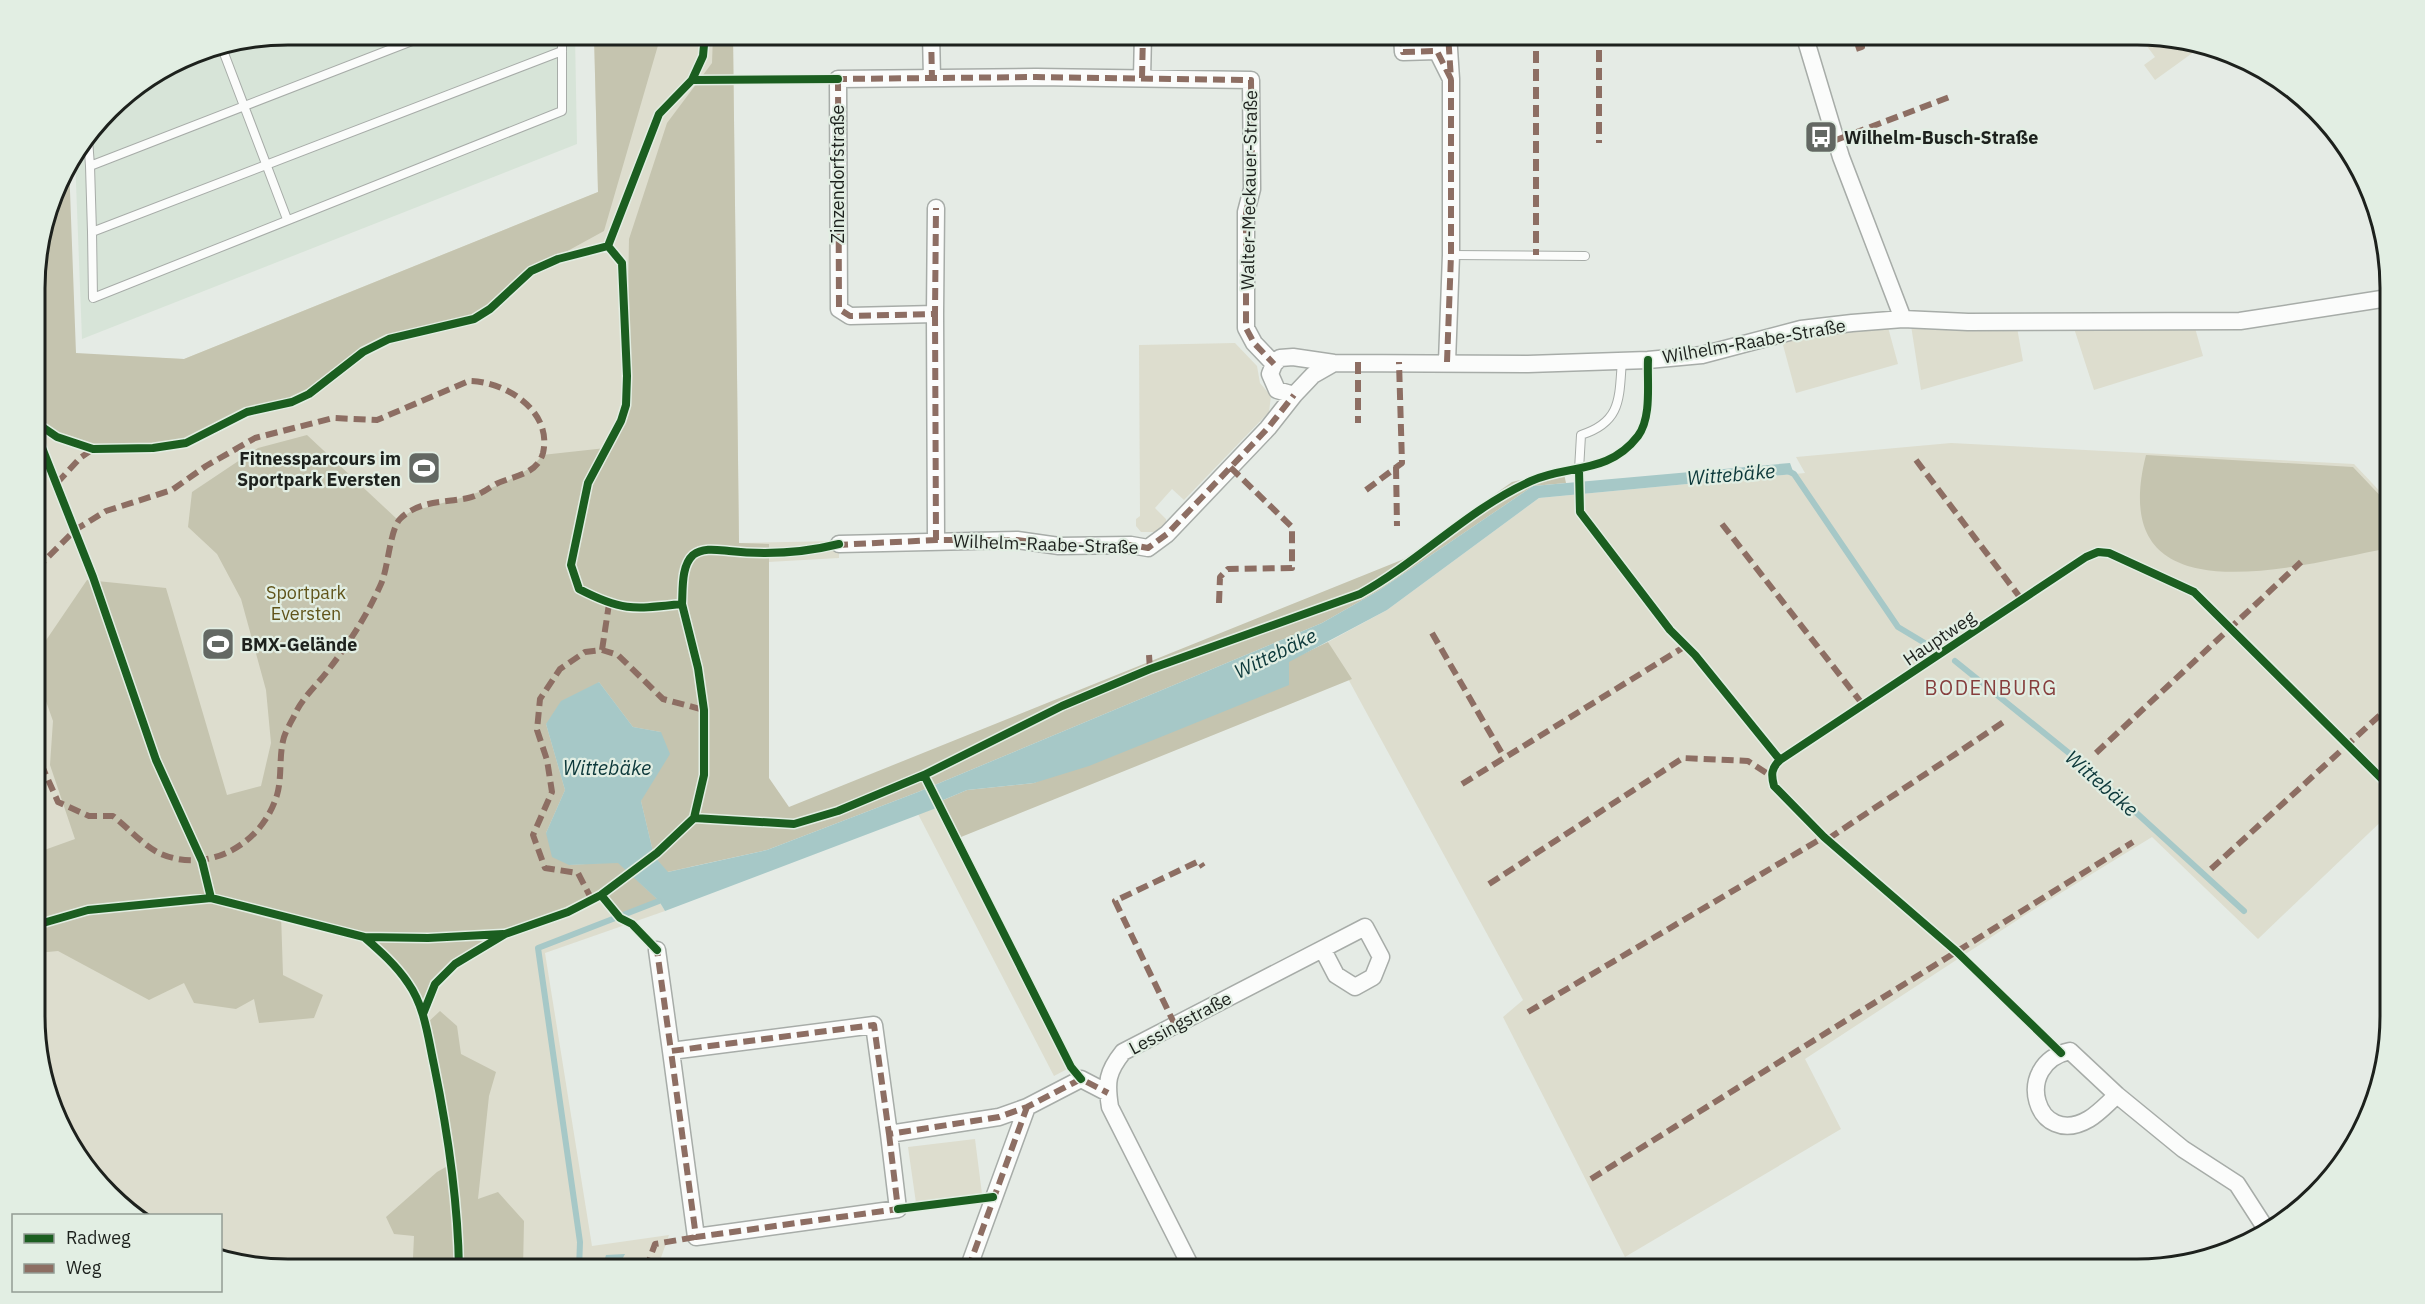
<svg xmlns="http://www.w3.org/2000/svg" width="2425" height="1304" font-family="'IBM Plex Sans',sans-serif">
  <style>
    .built { fill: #d7e4d8 }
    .green { fill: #ddddce }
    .forest { fill: #c5c4af }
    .water { fill: #a6c8c7 }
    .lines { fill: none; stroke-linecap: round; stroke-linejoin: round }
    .stream { stroke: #a6c8c7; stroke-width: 6 }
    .lane-casing { stroke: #a7aca8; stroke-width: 10 }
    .street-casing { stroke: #a7aca8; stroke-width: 19 }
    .lane { stroke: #fbfcfb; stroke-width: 8 }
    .street { stroke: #fbfcfb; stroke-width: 16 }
    .quiet { stroke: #8d6e63; stroke-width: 6; stroke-dasharray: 12 6; stroke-linecap: butt }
    .cycleway-casing { stroke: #e2eee3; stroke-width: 11 }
    .cycleway { stroke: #1b5e20; stroke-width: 8 }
    .labels { text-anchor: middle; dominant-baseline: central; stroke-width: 4.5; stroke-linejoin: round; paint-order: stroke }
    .poi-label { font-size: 18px; font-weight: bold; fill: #1d211d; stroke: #e2eee3; text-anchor: start }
    .street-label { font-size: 18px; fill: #1d211d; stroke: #e2eee3 }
    .park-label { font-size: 18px; fill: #60541a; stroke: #e2eee3 }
    .water-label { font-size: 20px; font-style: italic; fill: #0c383a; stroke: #e2eee3 }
    .neighbourhood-label { font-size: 20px; letter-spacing: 1.5px; fill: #863e3d; stroke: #e2eee3 }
    .rim { fill: none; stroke: #1d211d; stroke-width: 3 }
  </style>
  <rect width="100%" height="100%" fill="#e5ebe5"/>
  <path class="built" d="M 288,35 L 575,35 L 577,144 L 82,339 L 75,157 L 121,98 L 191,54 Z"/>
  <path class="green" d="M 594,35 L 733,35 L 739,543 L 839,541 L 839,558 L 768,562 L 769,778 L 659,901 L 665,911 L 545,953 L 592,1246 L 669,1235 L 657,1269 L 288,1269 L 221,1254 L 220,1216 L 142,1215 L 87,1170 L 54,1113 L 37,1050 L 35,271 L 46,230 L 76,354 L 184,359 L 598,192 Z
    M 2144,36 L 2198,49 L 2155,80 L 2144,65 L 2155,57 L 2141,38 Z
    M 1910,319 L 2016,322 L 2023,361 L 1921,390 Z
    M 1886,320 L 1898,364 L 1796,393 L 1780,334 Z
    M 2193,321 L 2203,356 L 2094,390 L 2072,322 Z
    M 1235,343 L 1257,366 L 1260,383 L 1271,396 L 1269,412 L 1184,500 L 1172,489 L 1155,508 L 1166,519 L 1166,525 L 1160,532 L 1141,532 L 1136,526 L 1136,519 L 1140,516 L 1139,345 Z
    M 1951,443 L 2354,464 L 2389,501 L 2390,813 L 2258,939 L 2152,837 L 2022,917 L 1805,1059 L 1841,1129 L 1625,1257 L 1503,1017 L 1523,1000 L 1328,642 L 1387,610 L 1539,498 L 1805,473 L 1796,457 Z
    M 939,807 L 1071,1067 L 1054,1076 L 918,814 Z
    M 975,1139 L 982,1194 L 916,1203 L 908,1147 Z"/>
  <path class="forest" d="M 594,35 L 661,35 L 604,231 L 531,271 L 490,309 L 474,319 L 389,339 L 363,352 L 309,394 L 292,402 L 247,412 L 186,443 L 153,448 L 93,449 L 57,437 L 35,420 L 35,271 L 61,175 L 69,164 L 76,353 L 184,359 L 598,192 Z
    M 713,35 L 733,35 L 739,543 L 769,544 L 769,778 L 789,807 L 1404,559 L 1512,482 L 1563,469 L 1566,483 L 1533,486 L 1378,591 L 1322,623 L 918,792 L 767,850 L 667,872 L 654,856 L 641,801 L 661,732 L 633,727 L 599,682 L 546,724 L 565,790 L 546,833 L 570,865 L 618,862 L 659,901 L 620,918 L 601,895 C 555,919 464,940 435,984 C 429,992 427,1005 423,1014 C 410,985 393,955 365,938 C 351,929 299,919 281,914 L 283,975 L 323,995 L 314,1018 L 259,1023 L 254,999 L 236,1009 L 194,1003 L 184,983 L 149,1000 L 58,951 L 37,953 L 36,853 L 75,839 L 50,765 L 53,721 L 36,673 L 36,655 L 87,580 L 166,588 L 227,795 L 261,786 L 271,743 L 266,690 L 241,599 L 217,554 L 188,527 L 192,492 L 258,448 L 307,435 L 398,520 L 410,512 C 446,501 522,486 542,455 L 606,448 L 621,421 L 626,405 L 629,239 L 667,123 L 712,63 Z
    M 2146,455 L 2353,467 L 2389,505 L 2389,548 C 2299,565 2103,624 2146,455 Z
    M 1328,642 L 1352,679 L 961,837 L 941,801 L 967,790 L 1034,783 Z
    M 440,1011 L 457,1026 L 461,1054 L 496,1072 L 489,1096 L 478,1199 L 498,1192 L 524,1221 L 523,1269 L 389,1269 L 390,1266 L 413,1258 L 414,1236 L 394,1234 L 386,1217 L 437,1172 L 451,1164 L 448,1136 L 425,1025 Z"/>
  <path class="water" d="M 1790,463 L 1794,474 L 1539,498 L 1387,610 L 1289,662 L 1289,685 L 1089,766 L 1034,783 L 967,790 L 941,801 L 939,807 L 665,911 L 659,901 L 618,863 L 569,865 L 552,857 L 546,833 L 565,790 L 546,724 L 561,701 L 599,682 L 633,727 L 661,732 L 670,754 L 641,801 L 654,856 L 668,872 L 767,850 L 918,792 L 1322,623 L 1378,591 L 1533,486 Z
    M 625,1254 L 617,1269 L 602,1269 L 606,1255 Z"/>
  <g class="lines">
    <path class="stream" d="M 1786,470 L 1794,474 L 1898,627 L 1933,648
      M 1955,661 L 2085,766 L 2244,911
      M 579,1269 L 580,1242 L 538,948 L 659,901"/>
    <g class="lane-casing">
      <path id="lane" d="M 562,34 L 562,111 L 93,298 L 92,232 L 562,51
        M 222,48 L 287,219
        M 176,63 L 209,50
        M 88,139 L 90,166
        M 92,232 L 90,166 L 430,34
        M 1451,255 L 1585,256
        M 1579,470 L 1581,435 C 1622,422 1619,398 1622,360"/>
    </g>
    <g class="street-casing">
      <path id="street" d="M 931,34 L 932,78
        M 1402,34 L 1403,52 L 1437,51 L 1451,79 L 1448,34
        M 1804,34 L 1841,157 L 1903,319
        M 1142,78 L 1143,34
        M 936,208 L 935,314 L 850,316 L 839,309 L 838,79 L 1036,77 L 1251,80 L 1252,189 L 1246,212 L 1246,328 L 1254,343 L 1274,364
        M 935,314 L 936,540
        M 1447,362 L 1451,255 L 1451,79
        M 1334,363 L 1313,375 L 1294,395 L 1277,390 L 1270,374 L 1274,364 L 1280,358 L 1293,357 L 1334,363 L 1528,364 L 1648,360 L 1702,355 L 1801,329 L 1852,323 L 1903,319 L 1968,322 L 2240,321 L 2388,298
        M 839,544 L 1017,540 L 1059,546 L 1131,545 L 1148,548 L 1167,534 L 1268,428 L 1294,395
        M 657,950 L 671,1051
        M 2117,1095 C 2108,1103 2099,1113 2089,1119 C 2036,1150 2011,1064 2070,1051 L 2117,1095 L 2183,1149 L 2237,1184 L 2268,1232
        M 889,1134 L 898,1209 L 696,1237 L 671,1051 L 874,1025 L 889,1134 L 999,1117 L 1027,1107 L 1081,1079 L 1108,1093
        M 968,1269 L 1027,1107
        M 1192,1269 L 1110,1107 C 1106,1082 1107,1072 1123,1052 L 1365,927 L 1381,957 L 1373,977 L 1355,987 L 1336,975 L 1323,950"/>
    </g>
    <use href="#lane" class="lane"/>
    <use href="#street" class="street"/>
    <path class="quiet" d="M 931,34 L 932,78
      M 1402,34 L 1403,52 L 1437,51 L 1451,79 L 1448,34
      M 1805,38 L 1815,34
      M 1856,49 L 1862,47 L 1857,34
      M 1599,50 L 1599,143
      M 1536,51 L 1536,255
      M 1142,78 L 1143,34
      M 835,79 L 1036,77 L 1251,80 L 1252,189 L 1246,212 L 1246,328 L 1254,343 L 1274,364
      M 838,79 L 839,309 L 850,316 L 935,314 L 936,208
      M 1836,140 L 1952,96
      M 935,314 L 936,540
      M 1358,362 L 1358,423
      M 1447,362 L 1451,255 L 1451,79
      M 1916,460 L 2022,600
      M 1396,467 L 1397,526
      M 57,483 L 80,458 L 93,449
      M 1366,490 L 1402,463 L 1399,362
      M 1722,524 L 1864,706
      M 836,545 L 936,540 L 1017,540 L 1059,546 L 1131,545 L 1148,548 L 1167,534 L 1268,428 L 1294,395
      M 36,569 L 75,530 L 106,511 L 172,490 L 206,466 L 255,438 L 333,418 L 377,420 L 469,381 C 504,381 553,410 543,453 C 537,475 512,476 496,484 C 487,489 478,496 468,498 C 444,503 419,500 400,519 C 390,529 388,569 381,584 C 367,615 350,642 329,669 C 319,683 304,696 296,712 C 292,721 285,731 283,741 C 279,758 282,778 277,795 C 262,845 207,875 159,853 C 143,845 127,827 113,816 L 89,816 L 58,802 L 42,766 L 42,732 L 36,708
      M 1219,603 L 1220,577 L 1228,569 L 1292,568 L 1292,527 L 1230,467
      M 1432,633 L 1504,757
      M 602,650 L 609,604
      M 1149,655 L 1150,669
      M 2096,753 L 2301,562
      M 1462,784 L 1684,647
      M 1828,839 L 2005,721
      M 2211,869 L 2390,706
      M 1489,884 L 1683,758 L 1748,761 L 1771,776
      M 592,900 L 578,873 L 545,868 L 533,835 L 552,792 L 547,760 L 537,730 L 540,699 L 560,669 L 585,652 L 602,650 L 618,655 L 663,699 L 704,710
      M 654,945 L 657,950 L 671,1051
      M 1528,1012 L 1824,837
      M 1175,1025 L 1115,901 L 1199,861 L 1203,867
      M 889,1134 L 898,1209 L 696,1237 L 671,1051 L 874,1025 L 889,1134 L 999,1117 L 1027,1107 L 1081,1079 L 1108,1093
      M 1591,1179 L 2133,842
      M 646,1269 L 655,1244 L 696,1237
      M 968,1269 L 1027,1107"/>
    <g class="cycleway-casing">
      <path id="cycleway" d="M 692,80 L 838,79
        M 608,246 L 659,114 L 692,80 L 703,56 L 705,34
        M 35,422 L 57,437 L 93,449 L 153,448 L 186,443 L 247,412 L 292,402 L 309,394 L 363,352 L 389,339 L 474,319 L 490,309 L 531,271 L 558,259 L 608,246 L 622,263 L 627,376 L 626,405 L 621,421 L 588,483 L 571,565 L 579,589 C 623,612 635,609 682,604 L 698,668 L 704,710 L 704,775 L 694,818 L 657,853 L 601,895 L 568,912 L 505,934 L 455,964 L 435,984 L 423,1014
        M 35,430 L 93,577 L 156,760 L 202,861 L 211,898
        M 1579,470 L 1580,512 L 1670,630 L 1695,655 L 1780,760 L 2086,557 L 2098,552 L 2109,553 L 2194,592 L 2390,787
        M 682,604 C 683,589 681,566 693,555 C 703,547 718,550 729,551 C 766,555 803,553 839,544
        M 1780,760 C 1771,768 1771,775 1774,786 L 1824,837 L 1957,952 L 2061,1053
        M 924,775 L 1071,1067 L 1081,1079
        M 694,818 L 794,824 L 838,811 L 924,775 L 1062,706 L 1150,669 L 1360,594 C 1420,561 1468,509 1531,481 C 1568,464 1608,475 1638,436 C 1652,417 1647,383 1648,360
        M 601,895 L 620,918 L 632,924 L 657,950
        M 36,925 L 88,910 L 211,898 L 364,937 L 428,938 L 503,934
        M 364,937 C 380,951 396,965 408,983 C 425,1007 428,1038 434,1065 C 448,1133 458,1200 459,1269
        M 898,1209 L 993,1197"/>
    </g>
    <use href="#cycleway" class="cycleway"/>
  </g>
  <defs>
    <g id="bus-square" transform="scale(1.725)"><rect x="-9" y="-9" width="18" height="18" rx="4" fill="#636863" stroke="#e2eee3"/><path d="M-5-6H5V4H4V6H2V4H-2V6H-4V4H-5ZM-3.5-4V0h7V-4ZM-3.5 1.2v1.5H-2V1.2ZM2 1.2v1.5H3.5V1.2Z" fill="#fff"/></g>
    <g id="stadium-square" transform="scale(1.725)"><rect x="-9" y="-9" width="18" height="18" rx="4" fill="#636863" stroke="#e2eee3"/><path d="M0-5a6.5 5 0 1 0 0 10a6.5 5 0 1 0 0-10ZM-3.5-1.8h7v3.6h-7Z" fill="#fff"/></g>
  </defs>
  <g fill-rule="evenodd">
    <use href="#bus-square" x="1821" y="137"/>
    <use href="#stadium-square" x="424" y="468"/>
    <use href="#stadium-square" x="218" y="644"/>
  </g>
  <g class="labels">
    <g class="poi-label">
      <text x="1844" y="137">Wilhelm-Busch-Straße</text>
      <text x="401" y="458" text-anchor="end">Fitnessparcours im<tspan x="401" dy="21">Sportpark Eversten</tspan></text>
      <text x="241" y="644">BMX-Gelände</text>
    </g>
    <g class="street-label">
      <text transform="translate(837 174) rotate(-90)">Zinzendorfstraße</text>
      <text transform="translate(1249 190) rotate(-89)">Walter-Meckauer-Straße</text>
      <text transform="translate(1754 341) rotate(-10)">Wilhelm-Raabe-Straße</text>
      <text transform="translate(1046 544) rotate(2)">Wilhelm-Raabe-Straße</text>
      <text transform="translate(1939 638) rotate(-34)">Hauptweg</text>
      <text transform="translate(1180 1023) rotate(-28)">Lessingstraße</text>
    </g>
    <g class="park-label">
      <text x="306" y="592">Sportpark<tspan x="306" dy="21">Eversten</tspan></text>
    </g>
    <g class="water-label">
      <text transform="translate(1731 474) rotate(-5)">Wittebäke</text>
      <text transform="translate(1275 653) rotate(-26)">Wittebäke</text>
      <text x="607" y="767">Wittebäke</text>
      <text transform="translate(2102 783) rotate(41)">Wittebäke</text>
    </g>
    <g class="neighbourhood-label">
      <text x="1991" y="687">BODENBURG</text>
    </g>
  </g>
  <path d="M0 0H2425V1304H0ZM288 45H2137A243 243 0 0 1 2380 288V1016A243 243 0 0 1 2137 1259H288A243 243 0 0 1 45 1016V288A243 243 0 0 1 288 45Z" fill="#e2eee3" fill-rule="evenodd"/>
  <path class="rim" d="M288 45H2137A243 243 0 0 1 2380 288V1016A243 243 0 0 1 2137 1259H288A243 243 0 0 1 45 1016V288A243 243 0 0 1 288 45Z"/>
  <rect x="12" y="1214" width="210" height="78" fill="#e2eee3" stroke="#939c94" stroke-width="1.5"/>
  <rect x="24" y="1234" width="30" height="9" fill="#1b5e20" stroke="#939c94" stroke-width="1.5"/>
  <text x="66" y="1244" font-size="18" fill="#1d211d">Radweg</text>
  <rect x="24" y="1264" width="30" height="9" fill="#8d6e63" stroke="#939c94" stroke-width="1.5"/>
  <text x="66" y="1274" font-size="18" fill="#1d211d">Weg</text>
</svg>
